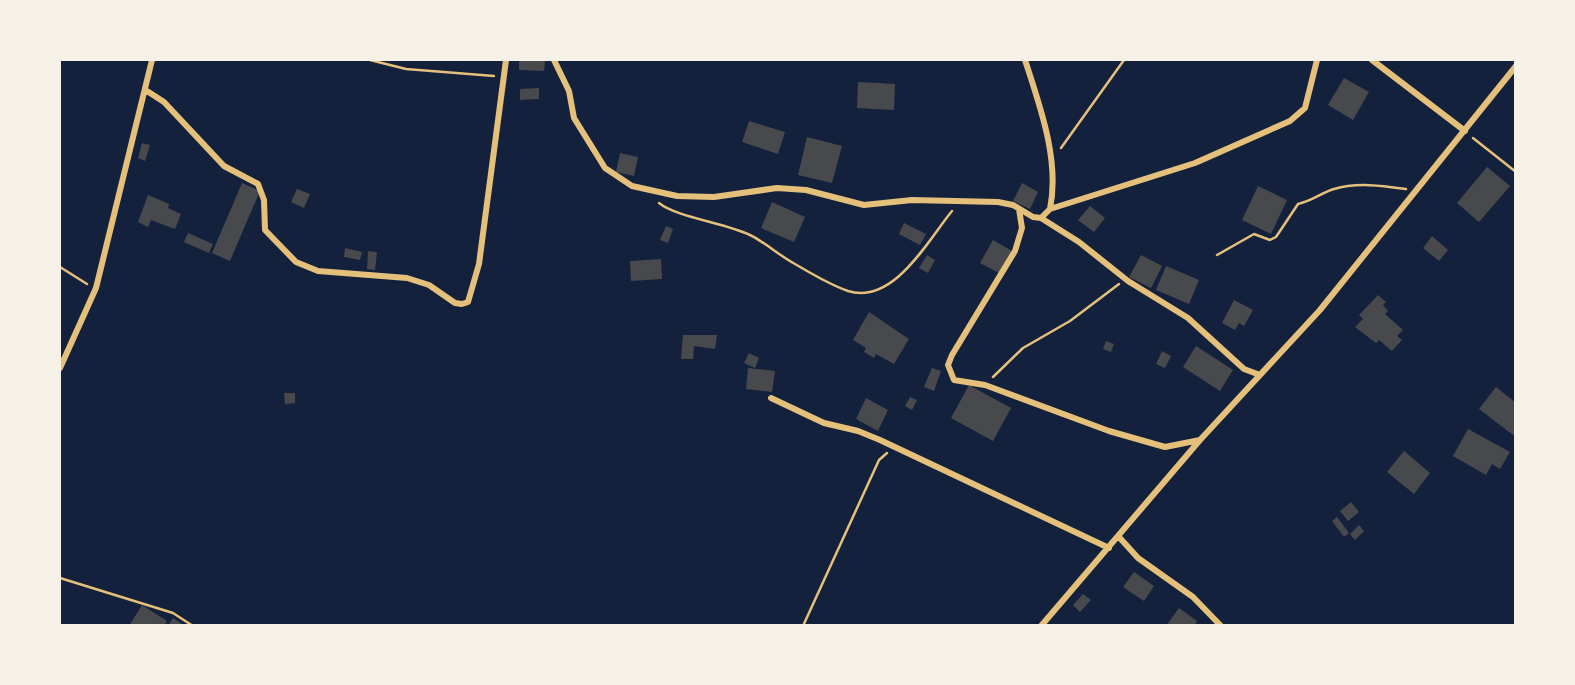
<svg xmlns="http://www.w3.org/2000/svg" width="1575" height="685" font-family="'Varela Round',sans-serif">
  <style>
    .building { fill: #48494c }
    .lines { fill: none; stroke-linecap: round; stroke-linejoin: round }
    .path { stroke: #e5c07b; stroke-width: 2.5 }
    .minor { stroke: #e5c07b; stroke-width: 6 }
  </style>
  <rect width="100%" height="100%" fill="#14213d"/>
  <path class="building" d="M 519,60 L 545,60 L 544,71 L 519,70 Z
    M 1344,78 L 1369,92 L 1353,120 L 1328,105 Z
    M 858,82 L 895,84 L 894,110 L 857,108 Z
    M 539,88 L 539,99 L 520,100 L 520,89 Z
    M 749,121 L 785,132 L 778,154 L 742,142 Z
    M 807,137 L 842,146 L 832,183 L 798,175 Z
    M 142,143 L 150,145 L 145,161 L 138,158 Z
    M 620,153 L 638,157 L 634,176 L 616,172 Z
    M 1487,167 L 1510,186 L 1479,222 L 1457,203 Z
    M 242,183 L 260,191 L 230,261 L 212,253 Z
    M 1022,183 L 1038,192 L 1030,209 L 1013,201 Z
    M 1258,186 L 1287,200 L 1271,234 L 1242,220 Z
    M 297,189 L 310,194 L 304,208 L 291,202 Z
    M 148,195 L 169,204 L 168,208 L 181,214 L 175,229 L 151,220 L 148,227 L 138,222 Z
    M 772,202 L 805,217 L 794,242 L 761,228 Z
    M 1090,206 L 1105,218 L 1094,232 L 1078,220 Z
    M 904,223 L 926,234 L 920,245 L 899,234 Z
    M 666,226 L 673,229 L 668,243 L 660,240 Z
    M 188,233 L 213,244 L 209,253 L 184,242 Z
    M 1432,236 L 1448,250 L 1439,261 L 1423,248 Z
    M 993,240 L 1012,251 L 999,273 L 980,263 Z
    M 345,248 L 362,252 L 360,260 L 344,257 Z
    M 368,251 L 377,252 L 375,270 L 367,269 Z
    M 927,255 L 935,260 L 928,273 L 919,268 Z
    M 1141,255 L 1162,266 L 1151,288 L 1129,277 Z
    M 661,259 L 662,279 L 631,281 L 630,261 Z
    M 1166,266 L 1199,280 L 1189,304 L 1156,290 Z
    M 1378,295 L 1386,302 L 1383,305 L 1388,311 L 1385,314 L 1403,330 L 1397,336 L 1402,340 L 1392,351 L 1379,340 L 1376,343 L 1355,327 L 1363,319 L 1359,315 Z
    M 1234,300 L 1253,310 L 1244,326 L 1239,323 L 1235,330 L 1222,323 Z
    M 869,312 L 909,339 L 894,364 L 876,354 L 874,358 L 864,352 L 866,348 L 853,340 Z
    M 683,335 L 717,335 L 715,349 L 694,346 L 693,359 L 681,359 Z
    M 1106,341 L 1114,344 L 1111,352 L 1103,349 Z
    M 1196,346 L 1233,370 L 1220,391 L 1183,367 Z
    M 1162,351 L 1171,356 L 1165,368 L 1156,364 Z
    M 749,353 L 759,358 L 755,368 L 744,363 Z
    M 748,368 L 775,371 L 772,392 L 746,389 Z
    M 932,368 L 941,371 L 934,391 L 924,387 Z
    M 969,385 L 1011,408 L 993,441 L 951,418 Z
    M 1496,387 L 1516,403 L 1516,432 L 1513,435 L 1479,409 Z
    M 284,393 L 295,393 L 295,403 L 285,404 Z
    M 910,397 L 917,400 L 912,410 L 905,406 Z
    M 866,398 L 888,410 L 878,431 L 856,419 Z
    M 1468,429 L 1510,452 L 1500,469 L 1492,464 L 1486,475 L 1453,456 Z
    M 1404,451 L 1430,473 L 1414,494 L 1387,472 Z
    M 1351,502 L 1359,512 L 1348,521 L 1340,511 Z
    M 1337,517 L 1349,533 L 1344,537 L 1332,521 Z
    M 1359,525 L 1364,531 L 1355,540 L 1350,534 Z
    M 1134,572 L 1154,586 L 1144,601 L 1123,587 Z
    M 1083,594 L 1091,600 L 1080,612 L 1073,605 Z
    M 142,605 L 167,621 L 164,626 L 129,626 Z
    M 1179,608 L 1197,621 L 1194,626 L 1166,626 Z
    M 173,618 L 185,626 L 168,626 Z"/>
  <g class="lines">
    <path class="path" d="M 370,60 L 406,69 L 494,76
      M 1473,138 L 1516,172
      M 1061,148 L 1124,60
      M 659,203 C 676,217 725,223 750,235 C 766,243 780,256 795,264 C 812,274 830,285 848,291 C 894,305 928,240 952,211
      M 1217,255 L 1254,234 L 1270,240 L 1276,237 L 1298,204 C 1312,201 1321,193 1334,189 C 1357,182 1384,186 1406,189
      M 60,267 L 87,284
      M 993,377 L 1023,348 L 1070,321 L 1119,284
      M 60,578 L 173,613 L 193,626
      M 803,626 L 879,460 L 887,453"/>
    <path class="minor" d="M 554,60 L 569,91 L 574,118 L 605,168 L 632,186 L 677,196 L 714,197 L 777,188 L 806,190 L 864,205 L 912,200 L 998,202 L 1013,205 L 1033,217 L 1041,218 L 1050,209 L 1195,163 L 1290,121 L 1305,108 L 1317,60
      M 1025,60 C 1040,106 1060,161 1050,209
      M 1372,60 L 1465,131
      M 147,91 L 164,102 L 224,166 L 258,184 L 264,200 L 265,230 L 296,262 L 318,271 L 407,278 L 429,285 L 455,303 L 462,304 L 468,302 L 479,264 L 506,60
      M 1019,209 L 1022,228 L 1015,251 L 952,355 L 948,365 L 954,380 L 985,385 L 1109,431 L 1165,447 L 1200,440
      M 1041,218 L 1079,242 L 1128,281 L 1188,318 L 1244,369 L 1260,375
      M 60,368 L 96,288 L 152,60
      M 771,398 L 824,423 L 858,431 L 880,440 L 1109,548
      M 1119,537 L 1138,558 L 1193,597 L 1221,626
      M 1041,626 L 1200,440 L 1320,310 L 1516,66"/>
  </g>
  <rect width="1575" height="685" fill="none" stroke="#f6f1e7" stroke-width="122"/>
</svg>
